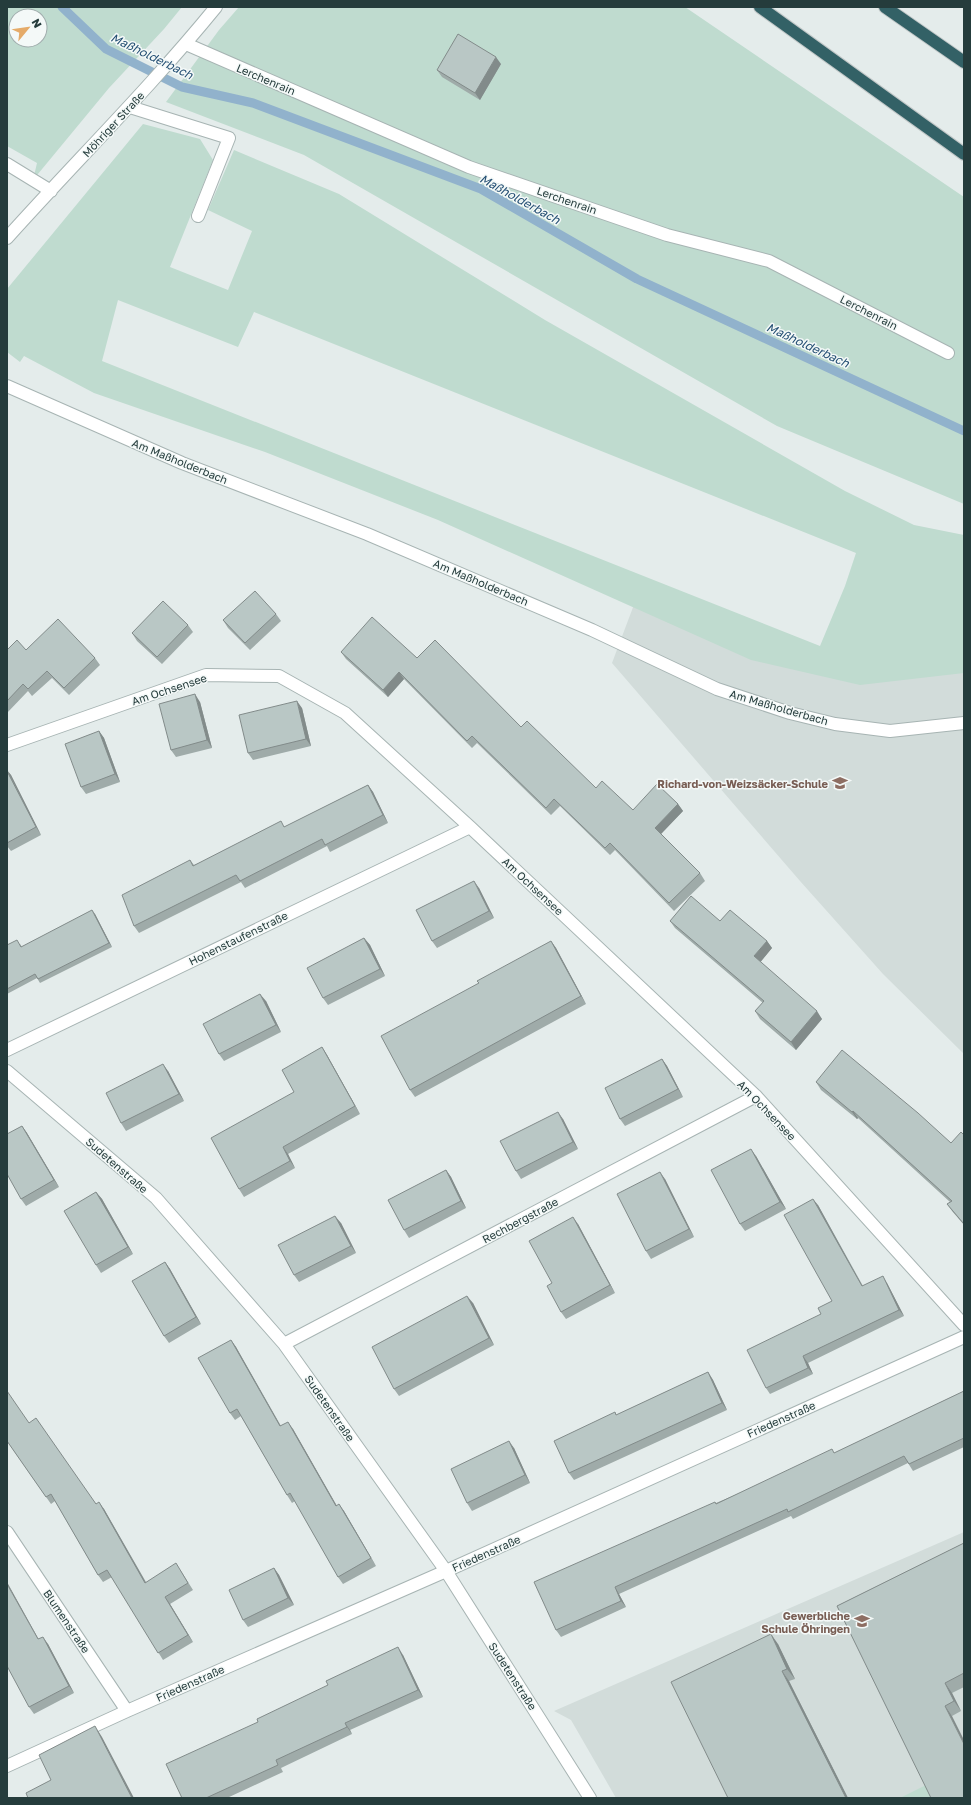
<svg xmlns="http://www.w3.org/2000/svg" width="971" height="1805" font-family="'Golos Text',sans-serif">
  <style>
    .built { fill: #d2dcda }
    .green { fill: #bfdbcf; fill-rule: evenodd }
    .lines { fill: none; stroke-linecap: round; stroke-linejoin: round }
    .stream { stroke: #91b2cc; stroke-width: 9 }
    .minor-casing { stroke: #a7b4b3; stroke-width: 14 }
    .highway-casing { stroke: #c2c8c8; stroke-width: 14 }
    .minor { stroke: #fff; stroke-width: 12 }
    .highway { stroke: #336166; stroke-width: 12 }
    .wall { fill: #9faba9 }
    .shaded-wall { fill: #828b8a }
    .building { fill: #b9c7c5; stroke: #828b8a }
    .labels { text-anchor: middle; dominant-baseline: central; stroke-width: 3; stroke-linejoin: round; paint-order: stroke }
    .street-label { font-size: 11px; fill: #253c3c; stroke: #f4f9f8 }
    .education-label { font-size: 11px; font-weight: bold; fill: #785e54; stroke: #f4f9f8; text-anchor: end }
    .water-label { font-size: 12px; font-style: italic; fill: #244f73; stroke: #f4f9f8 }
  </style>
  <rect width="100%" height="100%" fill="#e4eceb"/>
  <path class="built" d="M 635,602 L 748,654 L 964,673 L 964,1054 L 883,974 L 800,881 L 612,663 Z
    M 964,1532 L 964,1798 L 616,1798 L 571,1720 L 554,1711 Z"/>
  <path class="green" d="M 7,7 L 182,7 L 164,29 L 109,88 L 33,180 L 37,163 L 7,146 ZM 16,16 L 40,16 L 40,40 L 16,40 Z
    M 239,7 L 685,7 L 964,197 L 964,504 L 777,426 L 304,155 L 166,102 L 219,30 Z
    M 143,124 L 200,139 L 213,160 L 170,267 L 228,290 L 252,231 L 208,210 L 234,150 L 339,194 L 545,320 L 845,491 L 914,525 L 964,535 L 964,673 L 860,685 L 751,660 L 438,520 L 265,452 L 94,393 L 24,356 L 20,362 L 7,352 L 7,289 ZM 118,300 L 238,347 L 254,312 L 856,553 L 845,586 L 820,646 L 102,361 Z
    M 926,1785 L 933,1798 L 900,1798 Z"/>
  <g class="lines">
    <path class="stream" d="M 62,7 L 106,49 L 182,87 L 253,103 L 481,189 L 637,279 L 964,431"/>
    <g class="minor-casing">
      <path id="minor" d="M 186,44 L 469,167 L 667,235 L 769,261 L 948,353
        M 130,107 L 229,138 L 198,216
        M 7,164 L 51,191
        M 7,238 C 76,161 150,88 216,7
        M 7,386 L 182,463 L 367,534 L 592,630 L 717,689 L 790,713 L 835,724 L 890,731 L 964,723
        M 7,745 L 206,675 L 279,676 L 345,713 L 470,827 L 756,1096 L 964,1325
        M 7,1050 L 470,827
        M 7,1071 L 156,1198 L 284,1344 L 446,1571 L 590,1798
        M 284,1344 L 756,1096
        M 7,1532 L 127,1711
        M 7,1766 L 127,1711 L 446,1571 L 964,1337"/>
    </g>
    <g class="highway-casing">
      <path id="highway" d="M 760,7 L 964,154
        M 885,7 L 964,62"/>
    </g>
    <use href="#minor" class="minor"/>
    <use href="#highway" class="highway"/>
  </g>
  <path class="wall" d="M 501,64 L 480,100 L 442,77 L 437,70 Z
    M 276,614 L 281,621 L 250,650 L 228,628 L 223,620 Z
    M 188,625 L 193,632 L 162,664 L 137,641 L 132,633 Z
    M 7,650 L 26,650 L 95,658 L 100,665 L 69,695 L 52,678 L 32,696 L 28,691 L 7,713 Z
    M 341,652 L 417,658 L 521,727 L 596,788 L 633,810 L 678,804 L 683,811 L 661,834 L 700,873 L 705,881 L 674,911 L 615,850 L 610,855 L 560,806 L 551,815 L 477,743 L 472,748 L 404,679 L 388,697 L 346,659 Z
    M 200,702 L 212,748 L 176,757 L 171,750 Z
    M 302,708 L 311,746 L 253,760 L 248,753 Z
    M 99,731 L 104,738 L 120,782 L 86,794 L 81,787 Z
    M 7,771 L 11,775 L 41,835 L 11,851 L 7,846 Z
    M 368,785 L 373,792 L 388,823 L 330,852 L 327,846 L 245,888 L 241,882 L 139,933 L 134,926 L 190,860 L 194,865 L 285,827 Z
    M 479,888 L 494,918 L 437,948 L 432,941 Z
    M 95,914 L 112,947 L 40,983 L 37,978 L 7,994 L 7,945 L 20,944 L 22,947 Z
    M 670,921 L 720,921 L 767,941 L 772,948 L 760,962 L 822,1019 L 796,1050 L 760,1019 L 755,1011 L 763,1003 L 675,928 Z
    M 364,938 L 370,945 L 385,976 L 328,1005 L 323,998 Z
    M 551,941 L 556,948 L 586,1004 L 415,1097 L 410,1090 L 479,983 Z
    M 266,1001 L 281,1032 L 224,1061 L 219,1054 Z
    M 322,1047 L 327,1055 L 360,1114 L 288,1154 L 295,1168 L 244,1197 L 239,1189 L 294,1092 Z
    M 662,1059 L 667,1066 L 683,1097 L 625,1126 L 620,1119 Z
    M 168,1071 L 184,1101 L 126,1131 L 121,1123 Z
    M 816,1082 L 951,1143 L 964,1135 L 964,1225 L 952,1211 L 947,1204 L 950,1202 L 858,1118 L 857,1119 L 821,1090 Z
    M 563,1119 L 578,1149 L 521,1179 L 516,1171 Z
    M 22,1126 L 27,1133 L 59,1187 L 26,1206 L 21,1199 Z
    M 756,1156 L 786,1209 L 745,1231 L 740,1224 Z
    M 446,1170 L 451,1177 L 466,1208 L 409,1238 L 404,1230 Z
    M 665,1179 L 694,1237 L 651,1259 L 646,1251 Z
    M 96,1192 L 102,1199 L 133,1254 L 101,1273 L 96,1265 Z
    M 818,1205 L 863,1286 L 887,1283 L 904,1316 L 808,1363 L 813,1374 L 770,1394 L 766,1388 L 821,1314 L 832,1301 Z
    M 341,1223 L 356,1253 L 299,1282 L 294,1275 Z
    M 578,1224 L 615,1293 L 566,1319 L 561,1312 L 552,1283 Z
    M 165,1262 L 170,1269 L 201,1324 L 169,1343 L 164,1336 Z
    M 473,1303 L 494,1345 L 399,1396 L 394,1389 Z
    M 231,1340 L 236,1347 L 281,1426 L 293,1429 L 336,1505 L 344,1511 L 376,1566 L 343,1584 L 338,1577 L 295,1501 L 292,1503 L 287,1495 L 241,1416 L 235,1420 L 230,1413 Z
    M 708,1372 L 713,1380 L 727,1410 L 574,1480 L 569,1473 L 617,1415 Z
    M 964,1391 L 964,1447 L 913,1471 L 908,1463 L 793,1519 L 791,1516 L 619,1594 L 626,1607 L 561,1637 L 556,1630 L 716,1503 L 835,1453 Z
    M 29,1423 L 96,1504 L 104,1509 L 146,1582 L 181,1571 L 193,1590 L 170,1604 L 193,1642 L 163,1660 L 112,1577 L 103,1582 L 98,1575 L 55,1501 L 51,1504 L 7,1441 Z
    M 514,1448 L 530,1483 L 472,1511 L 467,1503 Z
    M 964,1543 L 964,1687 L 952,1693 L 961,1711 L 952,1716 L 837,1606 Z
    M 274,1568 L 279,1575 L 294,1605 L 248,1627 L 243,1620 Z
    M 39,1639 L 48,1644 L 74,1693 L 34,1714 L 29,1707 Z
    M 778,1644 L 795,1679 L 789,1681 L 848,1798 L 728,1798 Z
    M 403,1655 L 423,1697 L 350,1730 L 352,1734 L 281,1768 L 283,1772 L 227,1798 L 182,1798 Z"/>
  <path class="shaded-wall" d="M 496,57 L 501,64 L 480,100 L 475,93 Z
    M 399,672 L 404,679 L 388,697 L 383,690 Z
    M 195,694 L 200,702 L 212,748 L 207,740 Z
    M 297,701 L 302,708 L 311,746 L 306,739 Z
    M 99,731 L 104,738 L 120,782 L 115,774 Z
    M 7,770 L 11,775 L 41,835 L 36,827 Z
    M 368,785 L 373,792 L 388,823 L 383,815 Z
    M 678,804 L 683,811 L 660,835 L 655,828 Z
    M 474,881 L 479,888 L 494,918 L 489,911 Z
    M 92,910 L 95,914 L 112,947 L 109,943 Z
    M 364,938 L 370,945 L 385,976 L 380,969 Z
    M 551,941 L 556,948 L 586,1004 L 581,996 Z
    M 767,941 L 772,948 L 759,964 L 754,956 Z
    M 260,994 L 266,1001 L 281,1032 L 276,1025 Z
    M 817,1011 L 822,1019 L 796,1050 L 791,1042 Z
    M 322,1047 L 327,1055 L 360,1114 L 355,1106 Z
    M 662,1059 L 667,1066 L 683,1097 L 678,1089 Z
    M 163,1064 L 168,1071 L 184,1101 L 179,1094 Z
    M 853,1111 L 858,1118 L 857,1119 L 852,1112 Z
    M 558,1112 L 563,1119 L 578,1149 L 573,1142 Z
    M 22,1126 L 27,1133 L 59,1187 L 54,1180 Z
    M 283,1147 L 288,1154 L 295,1168 L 290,1161 Z
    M 751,1149 L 756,1156 L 786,1209 L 780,1202 Z
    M 446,1170 L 451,1177 L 466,1208 L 461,1201 Z
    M 660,1172 L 665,1179 L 694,1237 L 689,1229 Z
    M 96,1192 L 102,1199 L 133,1254 L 128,1247 Z
    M 813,1199 L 818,1205 L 866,1293 L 862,1286 Z
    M 335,1216 L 341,1223 L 356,1253 L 351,1246 Z
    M 573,1217 L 578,1224 L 615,1293 L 610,1285 Z
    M 165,1262 L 170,1269 L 201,1324 L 196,1317 Z
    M 883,1276 L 887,1283 L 904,1316 L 899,1310 Z
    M 467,1296 L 473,1303 L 494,1345 L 489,1338 Z
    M 231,1340 L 236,1347 L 285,1434 L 280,1426 Z
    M 803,1356 L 808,1363 L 813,1374 L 808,1368 Z
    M 708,1372 L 713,1380 L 727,1410 L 722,1403 Z
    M 288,1422 L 293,1429 L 341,1513 L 336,1506 Z
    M 509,1441 L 514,1448 L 530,1483 L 525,1475 Z
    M 99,1502 L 104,1509 L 150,1590 L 145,1583 Z
    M 339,1504 L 344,1511 L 376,1566 L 371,1558 Z
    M 274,1568 L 279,1575 L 294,1605 L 288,1598 Z
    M 7,1582 L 43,1647 L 38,1639 L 7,1584 Z
    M 615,1587 L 619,1594 L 626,1607 L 621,1601 Z
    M 165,1597 L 170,1604 L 193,1642 L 188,1635 Z
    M 771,1634 L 778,1644 L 795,1679 L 787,1669 Z
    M 43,1637 L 48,1644 L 74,1693 L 69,1686 Z
    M 398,1647 L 403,1655 L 423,1697 L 418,1690 Z
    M 782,1671 L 789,1681 L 848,1798 L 846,1798 Z
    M 945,1683 L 952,1693 L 961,1711 L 954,1701 Z
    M 945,1706 L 952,1716 L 964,1740 L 964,1744 Z
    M 345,1723 L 350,1730 L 352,1734 L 347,1727 Z
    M 95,1726 L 102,1737 L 134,1798 L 132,1798 Z"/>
  <path class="building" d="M 458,34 L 496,57 L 475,93 L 437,70 Z
    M 255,591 L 276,614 L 245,643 L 223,620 Z
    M 163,601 L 188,625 L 157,657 L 132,633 Z
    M 372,617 L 417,658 L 435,640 L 521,727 L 527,721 L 596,788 L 602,781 L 633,810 L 657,784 L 678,804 L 655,828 L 700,873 L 669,903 L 610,843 L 605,848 L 554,799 L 546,808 L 472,736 L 467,741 L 399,672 L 383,690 L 341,652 Z
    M 58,619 L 95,658 L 64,688 L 47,671 L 28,689 L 23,684 L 7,701 L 7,650 L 17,640 L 26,650 Z
    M 195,694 L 207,740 L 171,750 L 159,704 Z
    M 297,701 L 306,739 L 248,753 L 239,715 Z
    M 99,731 L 115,774 L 81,787 L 65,744 Z
    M 7,771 L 36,827 L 7,843 Z
    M 368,785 L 383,815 L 325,845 L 322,839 L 240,881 L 236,875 L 134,926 L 122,895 L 190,860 L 193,866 L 281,821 L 284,827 Z
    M 474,881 L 489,911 L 432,941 L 416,910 Z
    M 691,896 L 720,921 L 730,910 L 767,941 L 754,956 L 817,1011 L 791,1042 L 755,1011 L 764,1001 L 670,921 Z
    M 92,910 L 109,943 L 38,979 L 35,974 L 7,989 L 7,945 L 17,940 L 21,947 Z
    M 364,938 L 380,969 L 323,998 L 307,968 Z
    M 551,941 L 581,996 L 410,1090 L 381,1036 L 479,983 L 477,981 Z
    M 260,994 L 276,1025 L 219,1054 L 203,1024 Z
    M 322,1047 L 355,1106 L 283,1147 L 290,1161 L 239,1189 L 211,1138 L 294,1092 L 282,1070 Z
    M 842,1050 L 918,1113 L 951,1143 L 961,1132 L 964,1135 L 964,1224 L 947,1204 L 952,1201 L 853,1111 L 852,1112 L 816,1082 Z
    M 662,1059 L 678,1089 L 620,1119 L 605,1088 Z
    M 163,1064 L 179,1094 L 121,1123 L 106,1093 Z
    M 558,1112 L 573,1142 L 516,1171 L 500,1141 Z
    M 22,1126 L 54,1180 L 21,1199 L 7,1174 L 7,1134 Z
    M 751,1149 L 780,1202 L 740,1224 L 711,1170 Z
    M 446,1170 L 461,1201 L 404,1230 L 388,1200 Z
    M 660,1172 L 689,1229 L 646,1251 L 617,1194 Z
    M 96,1192 L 128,1247 L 96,1265 L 64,1211 Z
    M 813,1199 L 862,1286 L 883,1276 L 899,1310 L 803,1356 L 808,1368 L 766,1388 L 747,1350 L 821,1314 L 818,1308 L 832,1301 L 784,1215 Z
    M 335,1216 L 351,1246 L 294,1275 L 278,1245 Z
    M 573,1217 L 610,1285 L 561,1312 L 547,1286 L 552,1283 L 529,1241 Z
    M 165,1262 L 196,1317 L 164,1336 L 132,1281 Z
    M 467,1296 L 489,1338 L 394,1389 L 372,1347 Z
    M 231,1340 L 280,1426 L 288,1422 L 336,1506 L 339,1504 L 371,1558 L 338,1577 L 290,1493 L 287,1495 L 237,1409 L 230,1413 L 198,1358 Z
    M 708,1372 L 722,1403 L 569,1473 L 554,1441 L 615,1412 L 616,1415 Z
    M 7,1391 L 29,1423 L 36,1418 L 96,1504 L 99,1502 L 145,1583 L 176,1563 L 188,1583 L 165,1597 L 188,1635 L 158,1653 L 107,1570 L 98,1575 L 51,1494 L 46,1497 L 7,1441 Z
    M 964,1391 L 964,1438 L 909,1464 L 904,1456 L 788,1512 L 787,1509 L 615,1587 L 621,1601 L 556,1630 L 534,1582 L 715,1502 L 716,1504 L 832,1449 L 834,1453 Z
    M 509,1441 L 525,1475 L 467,1503 L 451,1469 Z
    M 964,1543 L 964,1673 L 945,1683 L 954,1701 L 945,1706 L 964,1744 L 964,1798 L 931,1798 L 837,1606 Z
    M 274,1568 L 288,1598 L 243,1620 L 229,1590 Z
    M 7,1584 L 38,1639 L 43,1637 L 69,1686 L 29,1707 L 7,1666 Z
    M 771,1634 L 787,1669 L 782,1671 L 846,1798 L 728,1798 L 671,1682 Z
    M 398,1647 L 418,1690 L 345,1723 L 347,1727 L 276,1760 L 278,1765 L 206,1798 L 182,1798 L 166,1764 L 258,1722 L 257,1719 L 328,1685 L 326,1681 Z
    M 95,1726 L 132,1798 L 28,1798 L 26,1793 L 51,1780 L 39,1755 Z"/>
  <defs>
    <g id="school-bare" transform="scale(1.2)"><path d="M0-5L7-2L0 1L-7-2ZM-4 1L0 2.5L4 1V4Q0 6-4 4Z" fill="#8d6e63" stroke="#f4f9f8" stroke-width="2.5" paint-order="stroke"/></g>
  </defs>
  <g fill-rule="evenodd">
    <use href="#school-bare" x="840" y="783"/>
    <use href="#school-bare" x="862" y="1621"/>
  </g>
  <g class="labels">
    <g class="street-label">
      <text transform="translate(266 79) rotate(23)">Lerchenrain</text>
      <text transform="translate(113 124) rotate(-47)">Möhriger Straße</text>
      <text transform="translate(567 200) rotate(19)">Lerchenrain</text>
      <text transform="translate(869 312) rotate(27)">Lerchenrain</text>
      <text transform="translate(180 461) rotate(22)">Am Maßholderbach</text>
      <text transform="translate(481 582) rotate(23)">Am Maßholderbach</text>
      <text transform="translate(169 689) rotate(-18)">Am Ochsensee</text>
      <text transform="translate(779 707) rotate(16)">Am Maßholderbach</text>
      <text transform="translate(533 886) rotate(43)">Am Ochsensee</text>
      <text transform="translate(238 938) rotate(-26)">Hohenstaufenstraße</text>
      <text transform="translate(767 1110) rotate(46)">Am Ochsensee</text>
      <text transform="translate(117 1165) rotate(41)">Sudetenstraße</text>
      <text transform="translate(520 1220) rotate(-28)">Rechbergstraße</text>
      <text transform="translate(330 1408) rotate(55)">Sudetenstraße</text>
      <text transform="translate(781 1419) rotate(-24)">Friedenstraße</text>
      <text transform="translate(486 1553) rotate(-24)">Friedenstraße</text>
      <text transform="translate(67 1621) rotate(56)">Blumenstraße</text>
      <text transform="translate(513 1676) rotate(57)">Sudetenstraße</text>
      <text transform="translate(190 1683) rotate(-24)">Friedenstraße</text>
    </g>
    <g class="education-label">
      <text x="828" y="783">Richard-von-Weizsäcker-Schule</text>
      <text x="850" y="1615">Gewerbliche<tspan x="850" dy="13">Schule Öhringen</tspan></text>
    </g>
    <g class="water-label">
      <text transform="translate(152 56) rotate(26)">Maßholderbach</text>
      <text transform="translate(520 199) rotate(29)">Maßholderbach</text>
      <text transform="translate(808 345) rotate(25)">Maßholderbach</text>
    </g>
  </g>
  <rect width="971" height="1805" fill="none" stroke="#253c3c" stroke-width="16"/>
  <g transform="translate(28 28) rotate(61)"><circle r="19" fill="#f4f9f8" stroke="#a1adad"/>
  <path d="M0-3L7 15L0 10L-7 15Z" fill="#e5ab69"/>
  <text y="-6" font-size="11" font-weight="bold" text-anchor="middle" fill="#253c3c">N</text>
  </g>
</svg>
